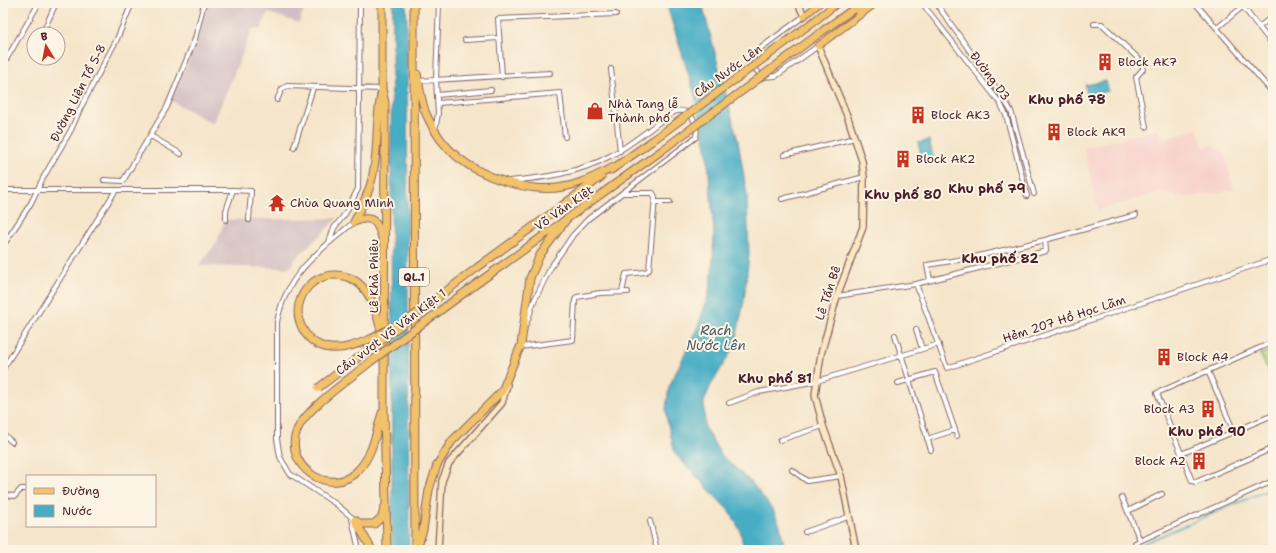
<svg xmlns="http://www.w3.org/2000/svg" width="1276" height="553" font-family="'Shantell Sans',sans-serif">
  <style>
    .built { fill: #f7d0ca }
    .industrial { fill: #d2bec2 }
    .green { fill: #a5ce7a; stroke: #787652 }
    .water { fill: #46adc5; stroke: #486678 }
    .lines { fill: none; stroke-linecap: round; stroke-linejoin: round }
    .stream { stroke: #46adc5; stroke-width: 1.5 }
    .street-casing { stroke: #866463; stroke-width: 6 }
    .secondary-casing { stroke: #866463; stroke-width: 8 }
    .primary-casing { stroke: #866463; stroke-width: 8 }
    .highway-casing { stroke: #866463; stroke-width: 9 }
    .street { stroke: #fff; stroke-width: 4 }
    .secondary { stroke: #fae7c3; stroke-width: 5.5 }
    .primary { stroke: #f2c26a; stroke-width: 6 }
    .highway { stroke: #f2c26a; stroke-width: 7 }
    .highway-bridge-casing { stroke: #866463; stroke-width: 9; stroke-linecap: butt }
    .highway-bridge { stroke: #f2c26a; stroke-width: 7 }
    .labels { text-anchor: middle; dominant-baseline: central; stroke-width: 4; stroke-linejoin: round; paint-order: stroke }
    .shield { fill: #fcf5e5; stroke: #7f5f63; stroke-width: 1 }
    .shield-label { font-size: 11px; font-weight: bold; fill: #4a1f2b }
    .poi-label { font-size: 12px; fill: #4a1f2b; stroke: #fcf5e5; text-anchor: start }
    .street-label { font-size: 12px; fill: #4a1f2b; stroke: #fcf5e5 }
    .neighbourhood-label { font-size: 13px; font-weight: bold; fill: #4a1f2b; stroke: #fcf5e5 }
    .water-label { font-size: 13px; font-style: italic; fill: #485869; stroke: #fcf5e5 }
  </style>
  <rect width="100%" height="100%" fill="#fcf5e5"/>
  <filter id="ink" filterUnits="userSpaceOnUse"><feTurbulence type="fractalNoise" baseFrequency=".025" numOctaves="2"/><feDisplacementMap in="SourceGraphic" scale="8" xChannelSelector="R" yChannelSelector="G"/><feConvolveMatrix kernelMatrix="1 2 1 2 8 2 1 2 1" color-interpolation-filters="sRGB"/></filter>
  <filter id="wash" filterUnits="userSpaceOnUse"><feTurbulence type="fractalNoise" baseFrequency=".012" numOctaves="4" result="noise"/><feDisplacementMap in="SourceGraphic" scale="16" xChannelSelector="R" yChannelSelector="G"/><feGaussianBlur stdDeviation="0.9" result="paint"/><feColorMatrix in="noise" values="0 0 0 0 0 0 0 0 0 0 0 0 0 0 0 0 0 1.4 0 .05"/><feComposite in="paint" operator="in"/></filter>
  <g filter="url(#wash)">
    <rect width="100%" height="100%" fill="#f5e5ca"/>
    <path class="built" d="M 556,3 L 628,3 L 628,4 L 559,8 Z
      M 1158,129 L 1163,138 L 1198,129 L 1203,147 L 1213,145 L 1225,155 L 1234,190 L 1189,197 L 1157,193 L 1098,210 L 1084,148 Z"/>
    <path class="industrial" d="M 208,3 L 307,3 L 299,23 L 268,13 L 261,30 L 253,28 L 213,124 L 170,100 L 195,47 Z
      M 338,218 L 297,257 L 289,268 L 199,266 L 217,242 L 225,220 Z"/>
    <path class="green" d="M 1271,349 L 1273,354 L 1273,371 L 1269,373 L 1260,354 Z"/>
    <path class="water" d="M 393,3 L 406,3 L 407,23 L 409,550 L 392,550 L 391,130 Z
      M 666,3 L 702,3 L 738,141 L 747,195 L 749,255 L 744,301 L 735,345 L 710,387 L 704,402 L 705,428 L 722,456 L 752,483 L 773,510 L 780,525 L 785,550 L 744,550 L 740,530 L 730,512 L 675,454 L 667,420 L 666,408 L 669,387 L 698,326 L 708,296 L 712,275 L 714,232 L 707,152 L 695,95 Z
      M 1106,81 L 1109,91 L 1087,96 L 1085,85 Z
      M 929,140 L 934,160 L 923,163 L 918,143 Z"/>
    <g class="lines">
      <path class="stream" d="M 1128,550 L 1268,490"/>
    </g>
  </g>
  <g filter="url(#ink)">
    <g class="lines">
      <g class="street-casing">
        <path id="street" d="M 922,3 L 1000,103 L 1006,115 L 1027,196
          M 936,3 L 1001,95 L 1011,111 L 1034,194
          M 1195,3 L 1273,93
          M 1243,7 L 1273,45
          M 804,16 L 754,53 L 753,66 L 762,77 L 776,76 L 818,46
          M 1094,24 L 1102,24 L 1143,63 L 1143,69 L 1136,77 L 1146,127
          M 1259,27 L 1273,16
          M 1217,28 L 1247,3
          M 43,32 L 56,3
          M 465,40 L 499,38
          M 3,65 L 39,3
          M 611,69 L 620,151
          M 502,77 L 498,19 L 616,14
          M 418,81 L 550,73
          M 437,95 L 491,90
          M 277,100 L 282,89 L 287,86 L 382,89
          M 438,103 L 560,93 L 565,137
          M 435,130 L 438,114 L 436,80 L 439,3
          M 151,136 L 181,154
          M 294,147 L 313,88
          M 784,155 L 855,138
          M 104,180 L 123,181 L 167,107 L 195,39 L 204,3
          M 509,181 C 544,178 579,173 610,156 C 633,144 652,126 674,112 C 689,106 699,123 696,137 L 588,219 L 573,235 L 551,267 L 534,301 L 526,325
          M 3,190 L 233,190 L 226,211 L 226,220
          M 233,190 L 251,191 L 249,220
          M 782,199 L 864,177
          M 655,202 L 670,202
          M 354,222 C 319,251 286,274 277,322 L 277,439 L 280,457 L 290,474 L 336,504 L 355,520
          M 329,242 L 334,228 L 345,214 L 358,189 L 360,3
          M 3,246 L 31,203 L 43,178 L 71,130 L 81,107 L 117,39 L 132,3
          M 930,280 L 927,265 L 970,258 L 1045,240
          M 916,284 L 947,368 L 1273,259
          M 622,292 L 626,274 L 645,272 L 649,270 L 655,197 L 653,193 L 622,193
          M 837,296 L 916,284 L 1046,251 L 1045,240 L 1136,215
          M 916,329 L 922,349
          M 895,335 L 931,450
          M 1273,342 L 1157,393 L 1192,481 L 1196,482 L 1273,448
          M 520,347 L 573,340 L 575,300 L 577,297 L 600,293 L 628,292
          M 3,369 L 116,190
          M 1208,371 L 1234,432
          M 898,383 L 935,372 L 957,436
          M 729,403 L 759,392 L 817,381 L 939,344
          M 3,434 L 12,442
          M 927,439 L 955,430
          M 780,440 L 823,426
          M 1181,454 L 1273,415
          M 792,470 L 807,481 L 841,476
          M 3,495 L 15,496 L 21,489 L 27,489
          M 1122,498 L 1140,540
          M 1128,511 L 1162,494
          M 352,519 L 359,550
          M 650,521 L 657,550
          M 805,532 L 848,517
          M 1135,543 L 1273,481
          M 51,550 L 51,549
          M 195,550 L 196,548"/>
      </g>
      <g class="secondary-casing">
        <path id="secondary" d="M 798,3 L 804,16
          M 818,46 L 848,118 L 862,161 L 864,177 L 863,227 L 837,296 L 821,354 L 815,395 L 823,426 L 841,476 L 856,550
          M 438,550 L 442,481 L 449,463 L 502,403 L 507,385"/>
      </g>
      <g class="primary-casing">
        <path id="primary" d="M 804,16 L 820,3
          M 818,46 L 876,3"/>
      </g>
      <g class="highway-casing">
        <path id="highway" d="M 382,3 L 382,89 L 385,103 L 384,407 L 387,550
          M 414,3 L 415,550
          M 858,10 L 871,3
          M 817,19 L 837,3
          M 824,30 L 862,3
          M 417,74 C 420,87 421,103 427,116 C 443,152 469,170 506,182 C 525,187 544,191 563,187 C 581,184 598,175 614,167
          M 611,170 L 652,141
          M 354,222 C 362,206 370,191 373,174 C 379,146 375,118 382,91
          M 354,222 C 374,213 378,223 383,241
          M 478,267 L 601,177
          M 479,282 L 661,151
          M 373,338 C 360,343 345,350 330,348 C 306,345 292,319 301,298 C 312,271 348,267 365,290 C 375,303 378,320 382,335
          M 370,362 C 351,378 308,407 298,428 C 280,465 332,501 359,469 C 373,454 376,432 382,413
          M 355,520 L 361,524 L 374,524 L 382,517 L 384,508
          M 356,522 L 372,550
          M 417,548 L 423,530 L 429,490 L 437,465 L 452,441 L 502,391 L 521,345 L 530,278 L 540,255 L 566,220"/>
      </g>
      <use href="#street" class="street"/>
      <use href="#secondary" class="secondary"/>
      <use href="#primary" class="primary"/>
      <use href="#highway" class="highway"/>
      <g class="highway-bridge-casing">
        <path id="highway-bridge" d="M 652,141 L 817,19
          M 661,151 L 824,30
          M 373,338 L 394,326
          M 370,362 L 479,282
          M 318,388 L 478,267"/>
      </g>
      <use href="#highway-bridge" class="highway-bridge"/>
    </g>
  </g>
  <defs>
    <g id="building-bare" transform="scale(1.38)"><path d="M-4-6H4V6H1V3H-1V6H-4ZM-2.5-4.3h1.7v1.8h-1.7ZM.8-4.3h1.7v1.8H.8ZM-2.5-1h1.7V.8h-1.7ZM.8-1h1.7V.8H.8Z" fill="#c8321e" stroke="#fcf5e5" stroke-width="2.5" paint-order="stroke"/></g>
    <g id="shop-bare" transform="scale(1.38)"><path d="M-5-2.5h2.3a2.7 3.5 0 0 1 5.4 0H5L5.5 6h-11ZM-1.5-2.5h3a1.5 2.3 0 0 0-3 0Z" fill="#c8321e" stroke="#fcf5e5" stroke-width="2.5" paint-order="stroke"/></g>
    <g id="temple-bare" transform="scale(1.38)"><path d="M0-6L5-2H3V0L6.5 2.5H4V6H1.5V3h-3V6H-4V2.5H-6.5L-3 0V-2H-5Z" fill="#c8321e" stroke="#fcf5e5" stroke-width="2.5" paint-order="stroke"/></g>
  </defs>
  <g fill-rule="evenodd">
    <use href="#building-bare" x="1105" y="62"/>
    <use href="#shop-bare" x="595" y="111"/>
    <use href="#building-bare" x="918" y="115"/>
    <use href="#building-bare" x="1054" y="132"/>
    <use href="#building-bare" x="903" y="159"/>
    <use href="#temple-bare" x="277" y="203"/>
    <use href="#building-bare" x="1164" y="357"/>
    <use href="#building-bare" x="1208" y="409"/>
    <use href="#building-bare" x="1199" y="461"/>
  </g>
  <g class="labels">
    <rect class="shield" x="399" y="268" width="30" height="18" rx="3"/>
    <g class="shield-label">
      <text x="414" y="277">QL.1</text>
    </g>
    <g class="poi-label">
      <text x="1118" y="62">Block AK7</text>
      <text x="608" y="104">Nhà Tang lễ<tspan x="608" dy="14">Thành phố</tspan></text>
      <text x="931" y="115">Block AK3</text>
      <text x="1067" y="132">Block AK9</text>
      <text x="916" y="159">Block AK2</text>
      <text x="290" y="203">Chùa Quang Minh</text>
      <text x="1177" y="357">Block A4</text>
      <text x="1195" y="409" text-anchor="end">Block A3</text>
      <text x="1186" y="461" text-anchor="end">Block A2</text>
    </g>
    <g class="street-label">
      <text transform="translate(728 71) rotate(-36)">Cầu Nước Lên</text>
      <text transform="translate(990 76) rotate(53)">Đường D3</text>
      <text transform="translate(78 93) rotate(-63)">Đường Liên Tổ 5-8</text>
      <text transform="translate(564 208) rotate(-35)">Võ Văn Kiệt</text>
      <text transform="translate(374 276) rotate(-90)">Lê Khả Phiêu</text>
      <text transform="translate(828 293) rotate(-72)">Lê Tấn Bê</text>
      <text transform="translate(1064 319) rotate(-18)">Hẻm 207 Hồ Học Lãm</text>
      <text transform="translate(391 332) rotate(-37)">Cầu vượt Võ Văn Kiệt 1</text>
    </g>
    <g class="neighbourhood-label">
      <text x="1067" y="99">Khu phố 78</text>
      <text x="987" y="188">Khu phố 79</text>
      <text x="903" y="194">Khu phố 80</text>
      <text x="1000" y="258">Khu phố 82</text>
      <text x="775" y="378">Khu phố 81</text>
      <text x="1207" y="431">Khu phố 90</text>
    </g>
    <g class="water-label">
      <text x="716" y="330">Rạch<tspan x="716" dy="15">Nước Lên</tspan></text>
    </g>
  </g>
  <rect width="1276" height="553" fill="none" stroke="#fcf5e5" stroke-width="16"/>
  <rect x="26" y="475" width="130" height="52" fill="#fcf5e5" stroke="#b59f9b"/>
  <rect x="34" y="488" width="20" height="6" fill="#f2c26a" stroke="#b59f9b"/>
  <text x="62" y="495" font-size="12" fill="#4a1f2b">Đường</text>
  <rect x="34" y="505" width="20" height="12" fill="#46adc5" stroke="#b59f9b"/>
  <text x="62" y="515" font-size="12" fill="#4a1f2b">Nước</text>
  <g transform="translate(46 46) rotate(350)"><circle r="19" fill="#fcf5e5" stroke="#b59f9b"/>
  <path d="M0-3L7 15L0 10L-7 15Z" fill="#c8321e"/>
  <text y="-6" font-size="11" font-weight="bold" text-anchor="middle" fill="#4a1f2b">B</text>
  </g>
</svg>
